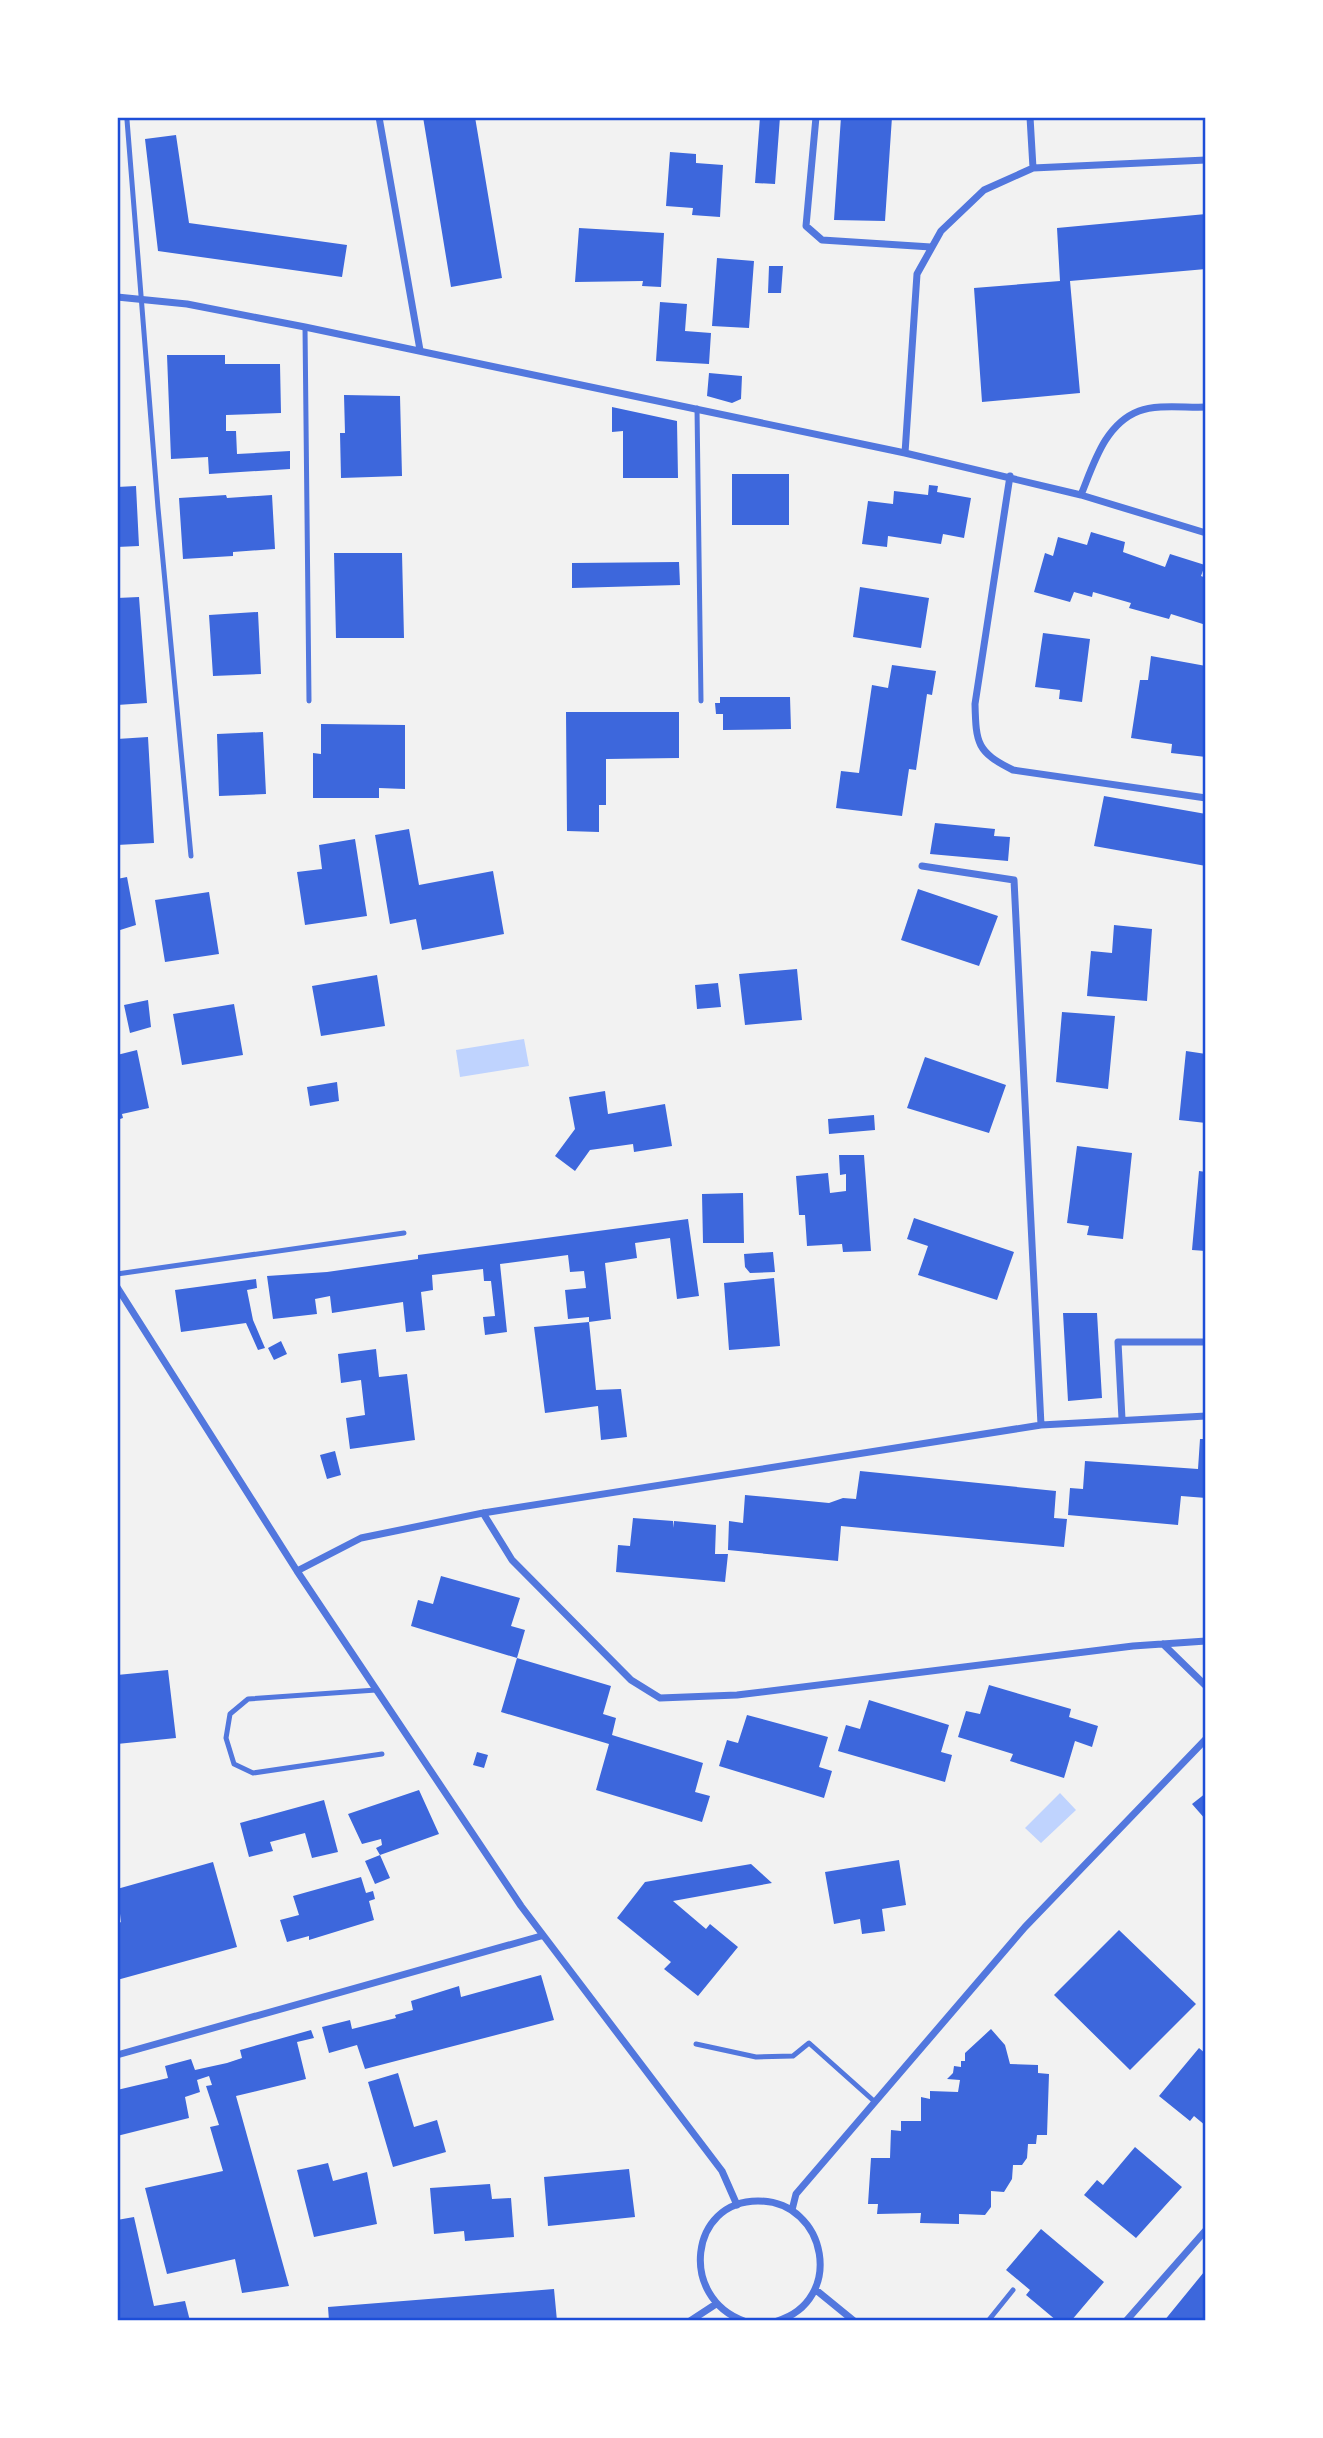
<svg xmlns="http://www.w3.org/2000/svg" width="1323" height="2438" font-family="Quicksand,sans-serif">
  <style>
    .water { fill: #bfd3fe }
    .building { fill: #3d67dc }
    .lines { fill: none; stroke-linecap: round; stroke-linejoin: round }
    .service { stroke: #5277de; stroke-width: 5 }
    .minor { stroke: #5277de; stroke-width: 7 }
    .neatline { fill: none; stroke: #1d4ed8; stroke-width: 2.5 }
  </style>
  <rect width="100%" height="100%" fill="#f2f2f2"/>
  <path class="water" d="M 524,1039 L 529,1066 L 460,1077 L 456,1050 Z
    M 1060,1793 L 1076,1810 L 1041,1843 L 1025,1828 Z"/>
  <path class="building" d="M 423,117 L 475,117 L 502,278 L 451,287 Z
    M 760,117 L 780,117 L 775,184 L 755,183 Z
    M 841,117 L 892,117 L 885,221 L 834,220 Z
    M 176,135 L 189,223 L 347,245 L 342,277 L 158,251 L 145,139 Z
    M 670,152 L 696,154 L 696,163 L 723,165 L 720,217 L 692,215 L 693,208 L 666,206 Z
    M 1206,214 L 1206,269 L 1070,281 L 1080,393 L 982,402 L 974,288 L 1060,281 L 1057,228 Z
    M 579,228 L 664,233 L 661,287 L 642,286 L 643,281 L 575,282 Z
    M 717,258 L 754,261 L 749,328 L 712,326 Z
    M 769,266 L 783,266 L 781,293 L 768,293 Z
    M 660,302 L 687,304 L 685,331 L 711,333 L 709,364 L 656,361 Z
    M 167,355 L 225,355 L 225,364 L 280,364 L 281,413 L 226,415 L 226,431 L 236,431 L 237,454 L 290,451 L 290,469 L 209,474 L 208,457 L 171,459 Z
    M 709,373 L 742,376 L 741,399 L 732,403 L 707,396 Z
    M 344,395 L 400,396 L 402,476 L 341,478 L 340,433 L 345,433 Z
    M 612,407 L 677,421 L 678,478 L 623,478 L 623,431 L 612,432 Z
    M 732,474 L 789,474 L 789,525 L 732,525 Z
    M 929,485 L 938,486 L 937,492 L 971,498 L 964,538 L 943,534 L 941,544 L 888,536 L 887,547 L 862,544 L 868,501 L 893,504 L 894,491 L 928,495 Z
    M 136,486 L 139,546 L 117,547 L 117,487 Z
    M 226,495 L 227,498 L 272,495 L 275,549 L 233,552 L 233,556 L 183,559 L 179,498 Z
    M 1091,532 L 1125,542 L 1123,552 L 1165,567 L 1170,554 L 1205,565 L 1201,576 L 1206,578 L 1206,625 L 1171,614 L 1169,619 L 1129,608 L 1131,603 L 1093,592 L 1092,597 L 1074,592 L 1070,602 L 1034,592 L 1045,553 L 1053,556 L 1058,537 L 1087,545 Z
    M 334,553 L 402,553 L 404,638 L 336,638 Z
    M 679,562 L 680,585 L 572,588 L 572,563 Z
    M 860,587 L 929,598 L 921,648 L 853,637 Z
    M 139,597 L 147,703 L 117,705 L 117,598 Z
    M 258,612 L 261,674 L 213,676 L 209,615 Z
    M 1043,633 L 1090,639 L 1082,702 L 1059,699 L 1060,690 L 1035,687 Z
    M 1151,656 L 1206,666 L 1206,757 L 1171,753 L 1172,744 L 1131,738 L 1140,680 L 1148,680 Z
    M 892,665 L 936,671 L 932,695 L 927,694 L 916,770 L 909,769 L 902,816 L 836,808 L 841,771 L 859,773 L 872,685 L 888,688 Z
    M 720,697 L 790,697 L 791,729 L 723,730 L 723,714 L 716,714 L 715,703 L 720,703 Z
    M 566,712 L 679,712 L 679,758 L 606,759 L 606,805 L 599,805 L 599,832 L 567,831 Z
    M 321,724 L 405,725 L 405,789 L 379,788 L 379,798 L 313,798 L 313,753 L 321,754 Z
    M 263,732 L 266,794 L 219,796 L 217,734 Z
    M 148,737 L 154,843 L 117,845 L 117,739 Z
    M 1104,796 L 1206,814 L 1206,866 L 1094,846 Z
    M 935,823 L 995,829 L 994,836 L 1010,837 L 1008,861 L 930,854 Z
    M 409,829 L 419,885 L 493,871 L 504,934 L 422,950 L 416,919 L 390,924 L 375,835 Z
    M 355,839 L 367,916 L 305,925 L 297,872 L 322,869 L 319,845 Z
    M 127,877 L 136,925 L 117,931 L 117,879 Z
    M 918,889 L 998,916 L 979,966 L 901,940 Z
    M 209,892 L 219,954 L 165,962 L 155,900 Z
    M 1114,925 L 1152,929 L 1147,1001 L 1087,996 L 1091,951 L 1112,953 Z
    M 797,969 L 802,1020 L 745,1025 L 739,974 Z
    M 377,975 L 385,1026 L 321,1036 L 312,986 Z
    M 718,983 L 721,1007 L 697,1009 L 695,985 Z
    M 148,1000 L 151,1027 L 130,1033 L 124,1005 Z
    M 234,1004 L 243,1055 L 182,1065 L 173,1014 Z
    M 1062,1012 L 1115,1016 L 1108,1089 L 1056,1082 Z
    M 137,1050 L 149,1108 L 122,1114 L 123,1118 L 117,1120 L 117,1055 Z
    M 1186,1051 L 1206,1054 L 1206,1123 L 1179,1120 Z
    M 925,1057 L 1006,1085 L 989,1133 L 907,1108 Z
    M 337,1082 L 339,1101 L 310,1106 L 307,1087 Z
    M 605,1091 L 608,1114 L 665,1104 L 672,1146 L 634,1152 L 633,1144 L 590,1150 L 575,1171 L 555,1156 L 575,1129 L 569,1097 Z
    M 874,1115 L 875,1130 L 829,1134 L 828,1119 Z
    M 1077,1146 L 1132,1153 L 1123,1239 L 1087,1235 L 1089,1226 L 1067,1223 Z
    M 839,1155 L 864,1155 L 871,1251 L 843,1252 L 842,1244 L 807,1246 L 805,1215 L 799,1215 L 796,1176 L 828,1173 L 830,1193 L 846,1191 L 846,1174 L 840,1175 Z
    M 1199,1171 L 1206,1172 L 1206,1251 L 1192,1250 Z
    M 743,1193 L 744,1243 L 703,1243 L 702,1194 Z
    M 914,1218 L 1014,1252 L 997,1300 L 918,1275 L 928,1246 L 907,1239 Z
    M 688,1219 L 699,1296 L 677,1299 L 670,1238 L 635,1243 L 637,1258 L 605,1263 L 611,1319 L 589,1322 L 589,1317 L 568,1319 L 565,1290 L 586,1288 L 584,1271 L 570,1272 L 568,1255 L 500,1264 L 507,1332 L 485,1335 L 483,1317 L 495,1316 L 491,1281 L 484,1281 L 483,1269 L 432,1275 L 433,1290 L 421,1292 L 425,1330 L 406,1332 L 403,1302 L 332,1313 L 330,1296 L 315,1299 L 317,1314 L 273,1319 L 267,1276 L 327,1272 L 418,1259 L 418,1255 Z
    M 773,1252 L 775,1272 L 750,1273 L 745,1267 L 744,1254 Z
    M 774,1278 L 780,1346 L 729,1350 L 724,1283 Z
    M 256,1279 L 257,1288 L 247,1290 L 253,1320 L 265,1348 L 258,1350 L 246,1323 L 181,1332 L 175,1290 Z
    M 1063,1313 L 1097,1313 L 1102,1398 L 1068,1401 Z
    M 589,1322 L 596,1390 L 621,1389 L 627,1437 L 601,1440 L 598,1406 L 545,1413 L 534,1327 Z
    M 281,1341 L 287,1354 L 274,1360 L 268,1348 Z
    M 376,1349 L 379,1377 L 407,1374 L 415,1440 L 350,1449 L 346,1418 L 365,1415 L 361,1380 L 341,1383 L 338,1354 Z
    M 1200,1439 L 1206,1439 L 1206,1498 L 1181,1496 L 1178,1525 L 1068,1515 L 1070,1488 L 1083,1489 L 1085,1461 L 1198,1469 Z
    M 335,1451 L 341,1475 L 327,1479 L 320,1455 Z
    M 860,1471 L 1056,1491 L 1054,1518 L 1067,1519 L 1064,1547 L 841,1526 L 838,1561 L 728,1550 L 729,1521 L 743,1523 L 745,1495 L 829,1503 L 843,1498 L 856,1499 Z
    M 633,1518 L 673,1521 L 673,1528 L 674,1521 L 716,1525 L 715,1554 L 728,1554 L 725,1582 L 616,1572 L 618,1545 L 630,1546 Z
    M 441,1576 L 520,1598 L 511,1626 L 525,1630 L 517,1658 L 611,1686 L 603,1714 L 616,1718 L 612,1735 L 703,1763 L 695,1792 L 710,1796 L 702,1822 L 596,1790 L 609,1744 L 501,1712 L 517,1658 L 411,1626 L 418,1600 L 433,1604 Z
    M 168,1670 L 176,1738 L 117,1744 L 117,1675 Z
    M 989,1685 L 1071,1709 L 1069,1717 L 1098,1726 L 1092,1747 L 1075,1741 L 1064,1778 L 1010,1761 L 1013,1754 L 958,1737 L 966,1711 L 980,1714 Z
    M 869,1700 L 949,1725 L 941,1752 L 952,1755 L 945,1782 L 838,1751 L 846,1725 L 860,1729 Z
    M 747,1715 L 828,1737 L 819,1767 L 832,1771 L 824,1798 L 719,1766 L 727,1740 L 738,1743 Z
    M 477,1752 L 488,1755 L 484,1768 L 473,1765 Z
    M 419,1790 L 439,1834 L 380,1855 L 390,1878 L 375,1884 L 365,1861 L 380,1855 L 376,1848 L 382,1845 L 381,1839 L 362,1844 L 348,1814 Z
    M 1206,1793 L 1206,1820 L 1192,1804 Z
    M 324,1800 L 338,1852 L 312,1858 L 305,1833 L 270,1842 L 273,1851 L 249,1857 L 240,1823 Z
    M 899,1860 L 906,1905 L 882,1909 L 885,1931 L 862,1934 L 860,1919 L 834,1924 L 825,1872 Z
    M 213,1862 L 237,1947 L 117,1980 L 117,1924 L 121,1922 L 117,1889 Z
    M 751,1864 L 772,1883 L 673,1901 L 706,1929 L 710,1924 L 738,1947 L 698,1996 L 664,1969 L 671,1962 L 617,1918 L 645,1882 Z
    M 361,1877 L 366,1893 L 373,1891 L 375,1899 L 369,1901 L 374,1920 L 309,1940 L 309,1936 L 287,1942 L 280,1920 L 299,1915 L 293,1896 Z
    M 1119,1930 L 1196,2004 L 1130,2070 L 1054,1995 Z
    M 541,1975 L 554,2020 L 365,2069 L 357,2045 L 329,2053 L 322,2027 L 350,2020 L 352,2029 L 396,2018 L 395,2015 L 413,2010 L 411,2001 L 459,1986 L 461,1997 Z
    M 991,2029 L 1005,2045 L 1010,2064 L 1038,2065 L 1038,2073 L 1049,2074 L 1047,2135 L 1037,2135 L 1036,2144 L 1028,2144 L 1027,2158 L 1022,2165 L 1013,2165 L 1012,2179 L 1004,2192 L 991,2191 L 991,2207 L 985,2215 L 959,2214 L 959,2224 L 920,2223 L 921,2213 L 877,2214 L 878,2204 L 868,2204 L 871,2158 L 890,2158 L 891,2130 L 901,2131 L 901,2121 L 921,2121 L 921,2097 L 930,2099 L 930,2091 L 958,2092 L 960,2080 L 947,2079 L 953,2073 L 954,2066 L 961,2067 L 961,2061 L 965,2061 L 965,2053 Z
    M 311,2030 L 314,2038 L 297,2042 L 306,2079 L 236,2096 L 289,2286 L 242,2293 L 235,2259 L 167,2274 L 145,2188 L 223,2171 L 210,2127 L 219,2125 L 206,2086 L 212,2085 L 209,2076 L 197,2080 L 200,2092 L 185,2097 L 189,2118 L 117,2136 L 117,2090 L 168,2078 L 165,2066 L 191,2059 L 195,2070 L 227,2063 L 242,2058 L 240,2050 Z
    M 1199,2048 L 1206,2054 L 1206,2126 L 1194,2116 L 1190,2121 L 1159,2096 Z
    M 398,2073 L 414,2127 L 437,2120 L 446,2152 L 393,2167 L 368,2082 Z
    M 1135,2147 L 1182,2187 L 1136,2238 L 1084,2195 L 1097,2180 L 1103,2185 Z
    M 328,2163 L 333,2181 L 367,2172 L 377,2224 L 314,2237 L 297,2170 Z
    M 629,2169 L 635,2217 L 548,2226 L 544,2177 Z
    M 490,2184 L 492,2199 L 511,2198 L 514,2237 L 465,2241 L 464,2231 L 434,2234 L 430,2188 Z
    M 134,2217 L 154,2306 L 185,2301 L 190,2321 L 117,2321 L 117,2220 Z
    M 1041,2229 L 1104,2282 L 1071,2321 L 1057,2321 L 1026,2295 L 1030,2290 L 1006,2270 Z
    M 1204,2272 L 1206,2321 L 1164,2321 Z
    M 554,2289 L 557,2321 L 329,2321 L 328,2307 Z"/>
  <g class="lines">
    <path class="service" d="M 127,120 L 158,508 L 191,856
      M 305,327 L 309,701
      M 697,408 L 701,701
      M 117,1274 L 404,1233
      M 376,1690 L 248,1699 L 230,1714 L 226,1738 L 234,1764 L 253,1773 L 382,1754
      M 696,2044 L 756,2057 L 793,2056 L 809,2043 L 875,2102
      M 988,2321 L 1013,2290"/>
    <path class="minor" d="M 379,117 L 420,350
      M 816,117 L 806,226 L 822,240 L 931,247
      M 1033,168 L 1206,160
      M 117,297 L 187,304 L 305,327 L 905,453 L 1081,495 L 1206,533
      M 905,453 L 917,274 L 941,231 L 984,190 L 1033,168 L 1030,117
      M 1010,476 L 975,704 C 976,744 977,752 1013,770 L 1206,798
      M 1081,495 C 1094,463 1105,424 1139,411 C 1157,404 1186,408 1206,407
      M 922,866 L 1014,880 L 1041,1425
      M 117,1287 L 297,1571 L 521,1906 L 722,2171 L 737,2205
      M 1122,1419 L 1118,1342 L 1206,1342
      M 483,1513 L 512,1560 L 631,1680 L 660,1698 L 737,1695 L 1133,1646 L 1206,1641
      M 297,1571 L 361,1538 L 483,1513 L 1041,1425 L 1206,1416
      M 1163,1644 L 1206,1686
      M 117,2055 L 541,1936
      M 792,2210 L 796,2194 L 1025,1927 L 1206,1739
      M 816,2290 L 854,2321
      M 690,2321 L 716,2304
      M 744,2321 C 679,2298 689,2201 758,2201 C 828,2201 845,2301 777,2321
      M 1126,2321 L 1206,2230"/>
  </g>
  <rect width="1323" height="2438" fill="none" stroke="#ffffff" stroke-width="238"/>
  <rect x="119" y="119" width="1085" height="2200" class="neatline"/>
</svg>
